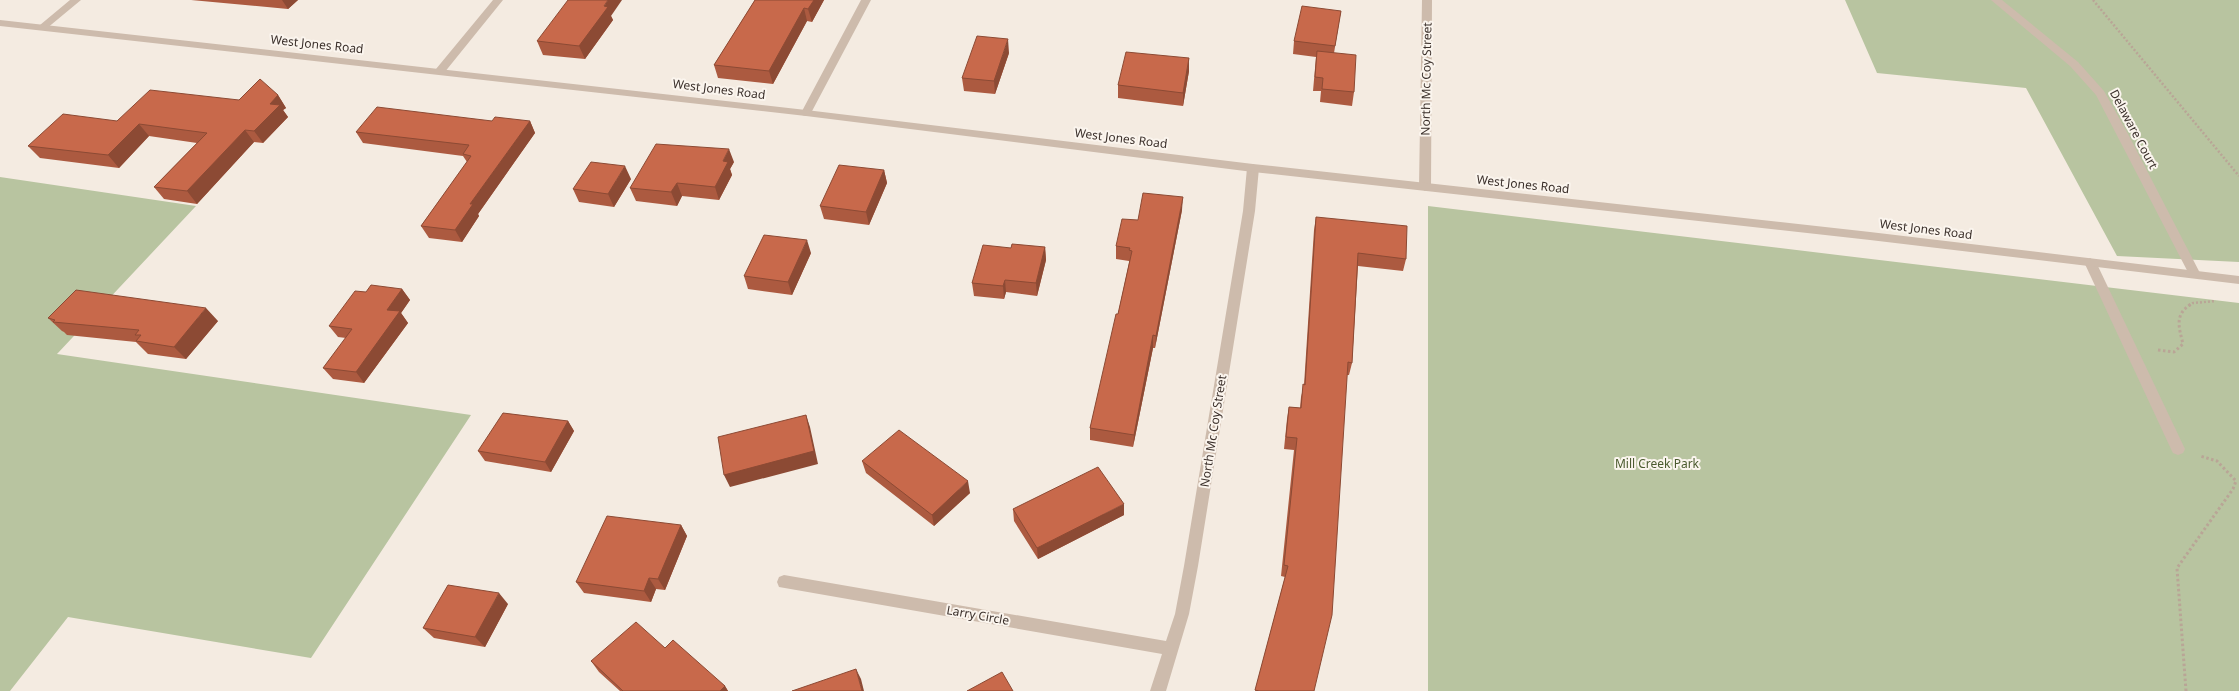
<svg xmlns="http://www.w3.org/2000/svg" width="2239" height="691" font-family="'Noto Sans',sans-serif">
  <style>
    .green { fill: #b8c4a0 }
    .lines { fill: none; stroke-linecap: round; stroke-linejoin: round }
    .path-far1 { stroke: #b9a596; stroke-width: 2.5; stroke-dasharray: 2 2; stroke-linecap: butt }
    .path { stroke: #b9a596; stroke-width: 3; stroke-dasharray: 2.5 2.5; stroke-linecap: butt }
    .service { fill: #cdbbac; fill-rule: evenodd }
    .minor { fill: #cdbbac; fill-rule: evenodd }
    .tertiary { fill: #cdbbac; fill-rule: evenodd }
    .wall { fill: #ac5a40 }
    .shaded-wall { fill: #8c4a34 }
    .building { fill: #c8694b; stroke: #8c4a34 }
    .labels { text-anchor: middle; dominant-baseline: central; stroke-width: 4; stroke-linejoin: round; paint-order: stroke }
    .street-label { font-size: 12px; fill: #3b302b; stroke: #fbf5ee }
    .park-label { font-size: 12px; fill: #4a5a2e; stroke: #fbf5ee }
  </style>
  <rect width="100%" height="100%" fill="#f4ebe1"/>
  <path class="green" d="M 1845,0 L 2239,0 L 2239,262 L 2117,256 L 2026,88 L 1877,73 Z
    M 0,177 L 196,206 L 57,354 L 471,415 L 311,658 L 68,617 L 10,691 L 0,691 Z
    M 1428,206 L 2239,303 L 2239,691 L 1428,691 Z"/>
  <g class="lines">
    <path class="path-far1" d="M 2093,0 L 2239,176
      M 2189,306 L 2193,303 L 2216,301"/>
    <path class="path" d="M 2158,350 L 2174,352 L 2183,344 C 2179,327 2174,315 2191,304
      M 2186,691 L 2177,568 L 2233,489 L 2236,481 L 2217,461 L 2200,456"/>
    <path class="service" d="M 2090,258 L 2096,262 L 2185,449 L 2183,453 L 2178,455 L 2173,453 L 2171,449 L 2084,262 Z"/>
    <path class="minor" d="M 70,0 L 81,0 L 46,29 L 40,29 L 40,25 Z
      M 493,0 L 503,0 L 444,73 L 436,73 L 436,69 Z
      M 861,0 L 871,0 L 811,113 L 806,116 L 802,115 L 801,113 Z
      M 1422,0 L 1432,0 L 1431,187 L 1425,191 L 1419,187 Z
      M 1991,0 L 2002,0 L 2078,62 L 2104,91 L 2128,134 L 2201,275 L 2199,278 L 2191,278 L 2096,95 L 2070,66 Z
      M 1253,164 L 1259,168 L 1255,211 L 1198,566 L 1189,614 L 1166,691 L 1150,691 L 1162,654 L 779,587 L 777,582 L 779,577 L 784,575 L 1166,641 L 1175,614 L 1184,566 L 1243,211 L 1247,168 Z"/>
    <path class="tertiary" d="M 0,20 L 806,110 L 1253,164 L 1870,232 L 2239,276 L 2239,284 L 1870,240 L 1253,172 L 806,116 L 0,26 Z"/>
  </g>
  <path class="wall" d="M 191,0 L 298,0 L 288,9 Z
    M 755,0 L 824,0 L 812,22 L 807,21 L 773,84 L 718,78 L 714,65 Z
    M 1341,11 L 1334,53 L 1354,92 L 1352,106 L 1320,102 L 1321,91 L 1313,91 L 1316,57 L 1293,54 L 1294,41 Z
    M 611,16 L 613,20 L 585,59 L 543,55 L 537,41 Z
    M 1009,53 L 995,94 L 964,91 L 962,78 Z
    M 1189,58 L 1189,71 L 1183,106 L 1118,98 L 1118,85 Z
    M 278,95 L 286,108 L 283,110 L 288,117 L 263,143 L 254,142 L 197,204 L 164,199 L 154,187 L 197,143 L 149,136 L 119,168 L 40,158 L 28,146 L 117,121 Z
    M 492,121 L 530,121 L 535,133 L 478,214 L 479,216 L 462,242 L 429,238 L 421,226 L 467,162 L 463,156 L 363,143 L 356,132 Z
    M 734,162 L 730,169 L 732,175 L 719,200 L 682,196 L 677,206 L 636,201 L 630,188 Z
    M 884,170 L 887,183 L 869,225 L 824,219 L 820,206 Z
    M 631,179 L 614,207 L 579,202 L 573,189 Z
    M 1182,210 L 1155,348 L 1153,348 L 1133,447 L 1090,440 L 1090,428 L 1118,314 L 1129,263 L 1129,261 L 1116,259 L 1116,246 L 1138,220 Z
    M 1316,217 L 1406,259 L 1403,271 L 1358,266 L 1352,363 L 1349,375 L 1347,375 L 1314,691 L 1255,691 L 1285,577 L 1281,576 L 1294,450 L 1284,449 L 1287,419 L 1289,407 L 1300,408 L 1301,397 L 1304,385 L 1314,230 Z
    M 1045,247 L 1046,260 L 1037,296 L 1006,292 L 1004,299 L 974,296 L 972,283 L 1011,248 Z
    M 811,253 L 792,295 L 748,289 L 744,276 Z
    M 402,289 L 410,300 L 401,313 L 408,323 L 364,383 L 333,379 L 323,368 L 346,338 L 338,337 L 329,326 Z
    M 48,318 L 218,321 L 186,359 L 148,354 L 136,342 L 67,335 L 64,332 L 62,331 Z
    M 568,421 L 574,431 L 551,472 L 485,461 L 478,451 Z
    M 862,461 L 970,493 L 934,526 L 866,473 Z
    M 1013,509 L 1124,515 L 1038,559 L 1014,521 Z
    M 681,525 L 687,536 L 665,590 L 656,589 L 651,602 L 584,593 L 576,582 Z
    M 508,604 L 485,647 L 434,638 L 423,628 Z
    M 665,648 L 725,686 L 728,691 L 620,691 L 599,672 L 591,661 Z"/>
  <path class="shaded-wall" d="M 282,0 L 298,0 L 288,9 Z
    M 608,0 L 622,0 L 611,16 L 613,20 L 585,59 L 579,46 Z
    M 814,0 L 824,0 L 812,22 L 808,9 Z
    M 804,8 L 807,21 L 773,84 L 769,71 Z
    M 1008,39 L 1009,53 L 995,94 L 994,81 Z
    M 1189,58 L 1189,71 L 1183,106 L 1183,93 Z
    M 278,95 L 286,108 L 283,110 L 288,117 L 263,143 L 254,131 L 270,104 Z
    M 530,121 L 535,133 L 478,214 L 479,216 L 462,242 L 455,230 L 470,204 Z
    M 139,124 L 149,136 L 119,168 L 108,155 Z
    M 245,130 L 254,142 L 197,204 L 187,191 Z
    M 729,149 L 734,162 L 730,169 L 732,175 L 719,200 L 715,187 L 723,161 Z
    M 625,166 L 631,179 L 614,207 L 608,194 Z
    M 884,170 L 887,183 L 869,225 L 866,212 Z
    M 677,183 L 682,196 L 677,206 L 671,192 Z
    M 1183,197 L 1182,210 L 1155,348 L 1156,336 Z
    M 807,240 L 811,253 L 792,295 L 788,282 Z
    M 1045,247 L 1046,260 L 1037,296 L 1036,283 Z
    M 1005,280 L 1006,292 L 1004,299 L 1003,286 Z
    M 402,289 L 410,300 L 401,313 L 408,323 L 364,383 L 356,372 L 387,310 Z
    M 206,308 L 218,321 L 186,359 L 174,347 Z
    M 1153,335 L 1153,348 L 1133,447 L 1134,435 Z
    M 806,415 L 810,427 L 818,464 L 730,487 L 724,475 Z
    M 568,421 L 574,431 L 551,472 L 545,462 Z
    M 968,481 L 970,493 L 934,526 L 932,515 Z
    M 1124,504 L 1124,515 L 1038,559 L 1037,548 Z
    M 681,525 L 687,536 L 665,590 L 658,579 Z
    M 649,578 L 656,589 L 651,602 L 644,591 Z
    M 499,593 L 508,604 L 485,647 L 475,637 Z
    M 856,669 L 861,679 L 864,691 L 862,691 Z
    M 725,686 L 728,691 L 720,691 Z"/>
  <path class="building" d="M 568,0 L 608,0 L 604,6 L 608,7 L 579,46 L 537,41 Z
    M 755,0 L 814,0 L 808,9 L 804,8 L 769,71 L 714,65 Z
    M 1302,6 L 1341,11 L 1335,46 L 1294,41 Z
    M 977,36 L 1008,39 L 994,81 L 962,78 Z
    M 1317,51 L 1356,55 L 1354,92 L 1322,89 L 1323,78 L 1315,77 Z
    M 1126,52 L 1189,58 L 1183,93 L 1118,85 Z
    M 260,79 L 278,95 L 270,104 L 280,105 L 254,131 L 245,130 L 187,191 L 154,187 L 207,133 L 139,124 L 108,155 L 28,146 L 63,114 L 117,121 L 150,90 L 239,100 Z
    M 377,107 L 492,121 L 495,117 L 530,121 L 470,204 L 473,204 L 455,230 L 421,226 L 471,156 L 463,154 L 469,145 L 356,132 Z
    M 656,144 L 729,149 L 723,161 L 728,162 L 715,187 L 677,183 L 671,192 L 630,188 Z
    M 591,162 L 625,166 L 608,194 L 573,189 Z
    M 839,165 L 884,170 L 866,212 L 820,206 Z
    M 1143,193 L 1183,197 L 1156,336 L 1153,335 L 1134,435 L 1090,428 L 1116,314 L 1118,314 L 1132,251 L 1129,250 L 1130,248 L 1116,246 L 1122,219 L 1138,220 Z
    M 1316,217 L 1407,226 L 1406,259 L 1358,253 L 1352,363 L 1348,362 L 1332,615 L 1314,691 L 1259,691 L 1255,690 L 1288,566 L 1284,565 L 1297,438 L 1286,437 L 1289,407 L 1301,408 L 1303,384 L 1305,385 Z
    M 764,235 L 807,240 L 788,282 L 744,276 Z
    M 1012,244 L 1045,247 L 1036,283 L 1005,280 L 1003,286 L 972,283 L 983,245 L 1011,248 Z
    M 371,285 L 402,289 L 387,310 L 400,311 L 356,372 L 323,368 L 352,329 L 329,326 L 355,291 L 366,292 Z
    M 76,290 L 206,308 L 174,347 L 136,341 L 141,335 L 135,335 L 139,330 L 53,322 L 55,320 L 48,318 Z
    M 503,413 L 568,421 L 545,462 L 478,451 Z
    M 806,415 L 814,451 L 724,475 L 718,437 Z
    M 899,430 L 968,481 L 932,515 L 862,461 Z
    M 1098,467 L 1124,504 L 1037,548 L 1013,509 Z
    M 607,516 L 681,525 L 658,579 L 649,578 L 644,591 L 576,582 Z
    M 448,585 L 499,593 L 475,637 L 423,628 Z
    M 636,622 L 665,648 L 673,640 L 725,686 L 720,691 L 623,691 L 591,661 Z
    M 856,669 L 862,691 L 792,691 Z
    M 1002,672 L 1013,691 L 967,691 Z"/>
  <g class="labels">
    <g class="street-label">
      <text transform="translate(317 44) rotate(6)">West Jones Road</text>
      <text transform="translate(1426 79) rotate(-89)">North Mc Coy Street</text>
      <text transform="translate(719 89) rotate(7)">West Jones Road</text>
      <text transform="translate(2134 129) rotate(62)">Delaware Court</text>
      <text transform="translate(1121 138) rotate(7)">West Jones Road</text>
      <text transform="translate(1523 184) rotate(6)">West Jones Road</text>
      <text transform="translate(1926 229) rotate(7)">West Jones Road</text>
      <text transform="translate(1213 431) rotate(-81)">North Mc Coy Street</text>
      <text transform="translate(978 615) rotate(10)">Larry Circle</text>
    </g>
    <g class="park-label">
      <text x="1657" y="463">Mill Creek Park</text>
    </g>
  </g>
</svg>
